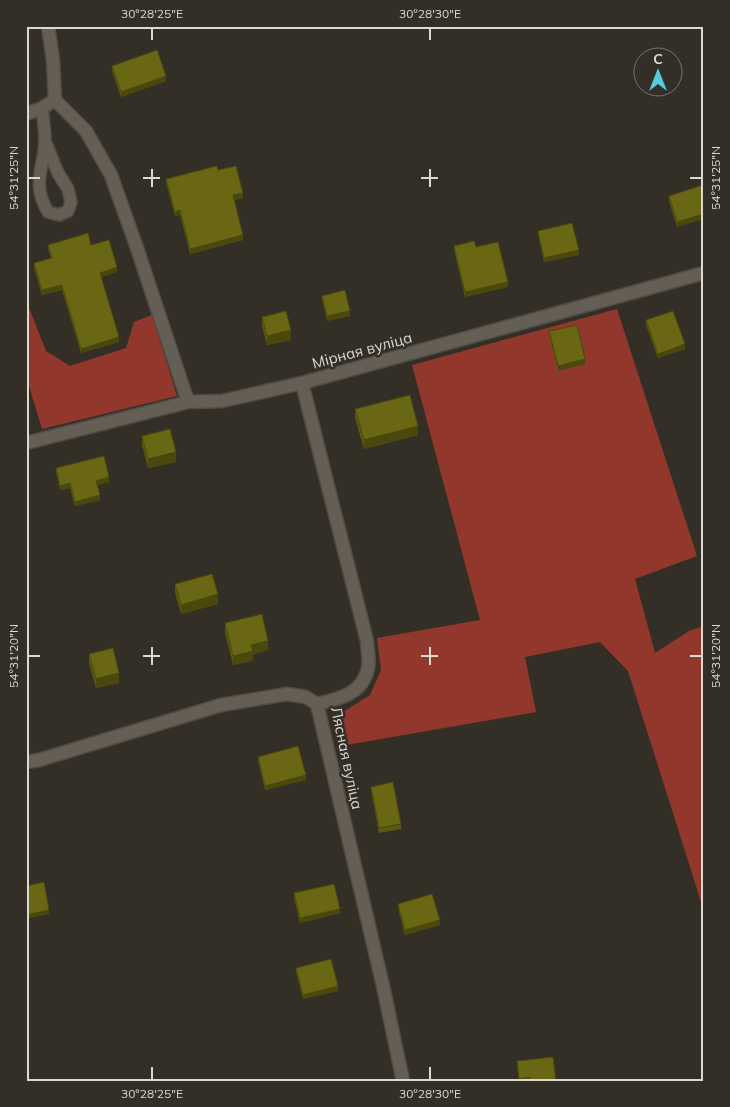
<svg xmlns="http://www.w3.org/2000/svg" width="730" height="1107" font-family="Mulish,sans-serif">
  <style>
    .forest { fill: #92372c }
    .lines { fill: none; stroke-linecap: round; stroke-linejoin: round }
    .lane-casing { stroke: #514d46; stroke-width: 14 }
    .street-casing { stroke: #514d46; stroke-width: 15 }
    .lane { stroke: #645e55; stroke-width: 11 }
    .street { stroke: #645e55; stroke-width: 12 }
    .wall { fill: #5a5910 }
    .shaded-wall { fill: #4a480d }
    .building { fill: #696713; stroke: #4a480d }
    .ticks { fill: none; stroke: #dcd9d3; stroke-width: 2 }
    .labels { text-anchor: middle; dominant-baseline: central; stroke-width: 5; stroke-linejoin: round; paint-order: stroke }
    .street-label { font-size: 15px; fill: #dcd9d3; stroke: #342f26 }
    .neatline { fill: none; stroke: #dcd9d3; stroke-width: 2 }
    .ticks-label { font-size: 12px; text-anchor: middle; fill: #dcd9d3 }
  </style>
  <rect width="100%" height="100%" fill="#342f26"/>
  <path class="forest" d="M 26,300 L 46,351 L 70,366 L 126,348 L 134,322 L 152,315 L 177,396 L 42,429 L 26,376 Z
    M 617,309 L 697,556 L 635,579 L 655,653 L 689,631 L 704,626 L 704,911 L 628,671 L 600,642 L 525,657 L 536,712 L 341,746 L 335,717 L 370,695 L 381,670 L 377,638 L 480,620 L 412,365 Z"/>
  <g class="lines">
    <g class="lane-casing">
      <path id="lane" d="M 42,108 C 43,119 45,129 45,140 C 44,169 31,183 48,212 L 59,215 L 68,211 L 71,202 L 68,189 L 58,173 L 45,141"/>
    </g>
    <g class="street-casing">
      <path id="street" d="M 55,100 L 86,131 L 111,175 L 137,248 L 188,402
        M 26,114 L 42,108 L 55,100 L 53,60 L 48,26
        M 302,383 L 367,641 C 367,649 370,660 368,668 C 363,694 339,699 317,704
        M 26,443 L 188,402 L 222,401 L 302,383 L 704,273
        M 317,704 L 383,986 L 403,1081
        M 26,762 L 39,760 L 221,705 L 287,694 L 306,697 L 317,704"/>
    </g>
    <use href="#lane" class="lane"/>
    <use href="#street" class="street"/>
  </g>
  <path class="wall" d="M 112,66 L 166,81 L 121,97 L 112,71 Z
    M 218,170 L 243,198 L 234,200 L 243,240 L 190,254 L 180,215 L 175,216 L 166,183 L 166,179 Z
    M 703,185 L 677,227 L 669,201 L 669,196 Z
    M 538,231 L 579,255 L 544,262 L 538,235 Z
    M 48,245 L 91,245 L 117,272 L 101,277 L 119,342 L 81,353 L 62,290 L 42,295 L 34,268 L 34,263 L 51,258 L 48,249 Z
    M 454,246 L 476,247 L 508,287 L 465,297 L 454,250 Z
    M 322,296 L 350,316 L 327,321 L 322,300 Z
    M 262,317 L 291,340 L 267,345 L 262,326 Z
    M 646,320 L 685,349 L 658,358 L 646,325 Z
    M 549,331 L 585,364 L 558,371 L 549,336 Z
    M 355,409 L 418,435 L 364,449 L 355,418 Z
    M 142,436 L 176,462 L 148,468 L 142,445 Z
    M 56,468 L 109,482 L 98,485 L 100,500 L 75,506 L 70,488 L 60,490 L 56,472 Z
    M 175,584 L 218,604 L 181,614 L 175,593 Z
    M 225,623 L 268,650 L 253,654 L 253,661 L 233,665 L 225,632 Z
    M 89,654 L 119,683 L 96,688 L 89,663 Z
    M 258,757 L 306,780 L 265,790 L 258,761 Z
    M 371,787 L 401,824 L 401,829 L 379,833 L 371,791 Z
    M 294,893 L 340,913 L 300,923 L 294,898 Z
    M 398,904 L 440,925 L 405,935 L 398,908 Z
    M 296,968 L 338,991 L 303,999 L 296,972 Z
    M 517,1061 L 556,1081 L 519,1081 Z"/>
  <path class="shaded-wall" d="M 166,76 L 166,81 L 121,97 L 121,92 Z
    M 243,193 L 243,198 L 233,200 L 233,195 Z
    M 180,210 L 180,215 L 175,216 L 175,212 Z
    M 704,214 L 704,219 L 677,227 L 677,222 Z
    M 243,235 L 243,240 L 190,254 L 190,249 Z
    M 579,250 L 579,255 L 544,262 L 544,258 Z
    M 117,267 L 117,272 L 100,277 L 100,273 Z
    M 508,282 L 508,287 L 465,297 L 465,292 Z
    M 62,285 L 62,290 L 42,295 L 42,290 Z
    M 350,311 L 350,316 L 327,321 L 327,316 Z
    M 291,330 L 291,340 L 267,345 L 267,336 Z
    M 119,337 L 119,342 L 81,353 L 81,349 Z
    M 685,344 L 685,349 L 658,358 L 658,354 Z
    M 585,359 L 585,364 L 558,371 L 558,366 Z
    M 418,426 L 418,435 L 364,449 L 364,440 Z
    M 176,452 L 176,462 L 148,468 L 148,459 Z
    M 109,477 L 109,482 L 96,485 L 96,481 Z
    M 70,483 L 70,488 L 60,490 L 60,486 Z
    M 100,495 L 100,500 L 75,506 L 75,502 Z
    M 218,594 L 218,604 L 181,614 L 181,605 Z
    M 268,641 L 268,650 L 253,654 L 253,661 L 233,665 L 233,656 L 251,645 Z
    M 119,673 L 119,683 L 96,688 L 96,679 Z
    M 306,775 L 306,780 L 265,790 L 265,786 Z
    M 340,909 L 340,913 L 300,923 L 300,918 Z
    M 49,910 L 49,914 L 26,919 L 26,915 Z
    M 440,920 L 440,925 L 405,935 L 405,930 Z
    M 338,986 L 338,991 L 303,999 L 303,995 Z"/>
  <path class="building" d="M 157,50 L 166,76 L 121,92 L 112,66 Z
    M 217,166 L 218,170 L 236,166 L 243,193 L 233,195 L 243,235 L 190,249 L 180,210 L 175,212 L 166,179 Z
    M 703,185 L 704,187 L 704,214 L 677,222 L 669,196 Z
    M 572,223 L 579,250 L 544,258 L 538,231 Z
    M 88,233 L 91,245 L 109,240 L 117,267 L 100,273 L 119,337 L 81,349 L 62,285 L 42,290 L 34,263 L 52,258 L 48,245 Z
    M 474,241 L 476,247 L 498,242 L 508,282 L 465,292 L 454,246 Z
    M 345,290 L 350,311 L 327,316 L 322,296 Z
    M 286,311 L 291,330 L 267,336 L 262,317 Z
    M 673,311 L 685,344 L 658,354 L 646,320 Z
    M 577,325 L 585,359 L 558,366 L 549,331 Z
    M 410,395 L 418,426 L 364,440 L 355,409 Z
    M 170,429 L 176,452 L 148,459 L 142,436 Z
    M 104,456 L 109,477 L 96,481 L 100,495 L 75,502 L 70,483 L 60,486 L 56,468 Z
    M 212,574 L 218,594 L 181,605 L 175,584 Z
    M 262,614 L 268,641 L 251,645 L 253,651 L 233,656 L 225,623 Z
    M 113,648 L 119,673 L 96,679 L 89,654 Z
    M 298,746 L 306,775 L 265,786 L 258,757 Z
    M 393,782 L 401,824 L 379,828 L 371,787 Z
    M 44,882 L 49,910 L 26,915 L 26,886 Z
    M 334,884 L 340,909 L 300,918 L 294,893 Z
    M 432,894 L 440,920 L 405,930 L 398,904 Z
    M 331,959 L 338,986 L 303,995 L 296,968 Z
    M 553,1057 L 556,1081 L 530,1081 L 530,1077 L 519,1079 L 517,1061 Z"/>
  <path class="ticks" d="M 152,28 L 152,40M 430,28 L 430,40M 152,169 L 152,187M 430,169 L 430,187M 28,178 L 40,178M 143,178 L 160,178M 421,178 L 438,178M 690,178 L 702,178M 152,647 L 152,665M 430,647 L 430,665M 28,656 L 40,656M 143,656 L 160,656M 421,656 L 438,656M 690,656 L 702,656M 152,1067 L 152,1080M 430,1067 L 430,1080"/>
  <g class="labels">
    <g class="street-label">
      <text transform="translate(362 350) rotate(-15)">Мірная вуліца</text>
      <text transform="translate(347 758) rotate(78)">Лясная вуліца</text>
    </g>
  </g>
  <rect width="730" height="1107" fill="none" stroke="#342f26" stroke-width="55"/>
  <g transform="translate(658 72)"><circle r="24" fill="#342f26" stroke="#77736b"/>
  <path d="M0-4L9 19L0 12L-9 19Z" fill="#55cae0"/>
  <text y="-8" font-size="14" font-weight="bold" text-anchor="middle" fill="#dcd9d3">С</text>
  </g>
  <rect x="28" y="28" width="674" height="1052" class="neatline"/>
  <g class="ticks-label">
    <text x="152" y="18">30°28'25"E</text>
    <text x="430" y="18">30°28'30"E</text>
    <text transform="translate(14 178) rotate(-90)" y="4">54°31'25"N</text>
    <text transform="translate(716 178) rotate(-90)" y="4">54°31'25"N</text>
    <text transform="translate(14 656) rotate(-90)" y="4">54°31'20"N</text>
    <text transform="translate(716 656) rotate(-90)" y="4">54°31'20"N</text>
    <text x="152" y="1098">30°28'25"E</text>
    <text x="430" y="1098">30°28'30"E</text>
  </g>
</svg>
